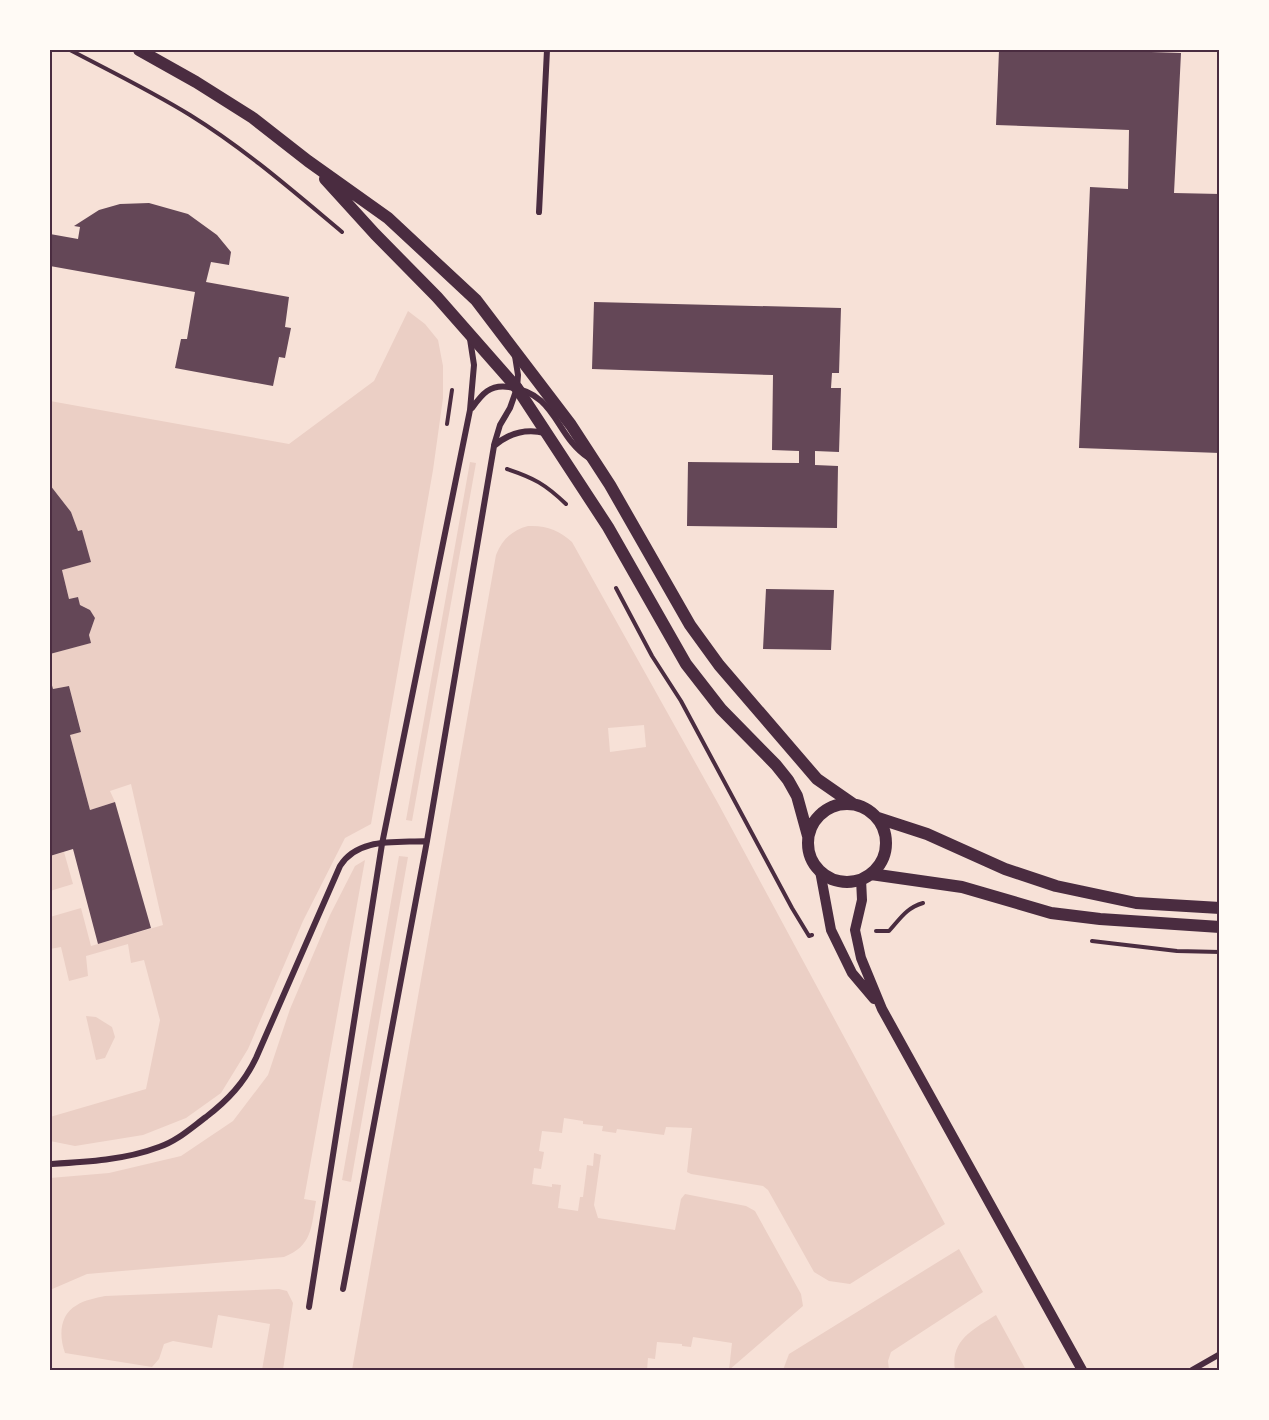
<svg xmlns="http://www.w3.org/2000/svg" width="1269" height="1420" font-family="Ubuntu,sans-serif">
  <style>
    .green { fill: #ebcfc5; fill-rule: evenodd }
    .building { fill: #644757 }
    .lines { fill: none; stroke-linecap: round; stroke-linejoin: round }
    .path { stroke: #4a2c40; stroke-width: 4 }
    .minor { stroke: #4a2c40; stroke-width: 6 }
    .tertiary { stroke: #4a2c40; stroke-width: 10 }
    .secondary { stroke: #4a2c40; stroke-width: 12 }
    .neatline { fill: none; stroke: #4a2c40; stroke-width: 2 }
  </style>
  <rect width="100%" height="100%" fill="#f7e1d7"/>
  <path class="green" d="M 408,311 L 425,324 L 438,340 L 443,366 L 443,398 L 433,470 L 371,824 L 345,838 L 303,921 L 248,1049 L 221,1093 L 186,1118 L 143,1135 L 75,1146 L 50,1141 L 50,1117 L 146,1089 L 160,1020 L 144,960 L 131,963 L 128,944 L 86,956 L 88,976 L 69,981 L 61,947 L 50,949 L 50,917 L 81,908 L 91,946 L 163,925 L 131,784 L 110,791 L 115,802 L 90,810 L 70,735 L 81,731 L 69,686 L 53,689 L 50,676 L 50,654 L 90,643 L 89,635 L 95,618 L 90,610 L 80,605 L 78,597 L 69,599 L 62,570 L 82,531 L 78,531 L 71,512 L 50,485 L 50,401 L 289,444 L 374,381 Z
    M 470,462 L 476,463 L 412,821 L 406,820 Z
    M 528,526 C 546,525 559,530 572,542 L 719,805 L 945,1224 L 850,1284 L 829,1281 L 814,1272 L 768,1190 L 763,1186 L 691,1174 L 687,1172 L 692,1128 L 666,1127 L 664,1135 L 617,1129 L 616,1133 L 602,1131 L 603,1126 L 583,1124 L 583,1121 L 564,1118 L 562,1133 L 542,1131 L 539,1151 L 544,1152 L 541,1169 L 534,1168 L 532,1184 L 552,1187 L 552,1184 L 561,1185 L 558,1208 L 578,1211 L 580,1197 L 583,1197 L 587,1165 L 593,1166 L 594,1153 L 601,1155 L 594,1205 L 598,1218 L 675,1230 L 681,1199 L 685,1194 L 746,1206 L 755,1211 L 801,1294 L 803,1306 L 729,1370 L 732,1343 L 693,1337 L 691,1347 L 682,1346 L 682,1344 L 657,1342 L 655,1359 L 648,1358 L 647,1370 L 352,1370 L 496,555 C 502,540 512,530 528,526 ZM 644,725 L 646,747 L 610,752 L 608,728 Z
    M 64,852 L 73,884 L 50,891 L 50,856 Z
    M 399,856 L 408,857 L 351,1182 L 342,1180 Z
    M 365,860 L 304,1199 L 316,1201 C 311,1228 312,1246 284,1257 L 87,1274 L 50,1290 L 50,1178 L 109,1173 L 181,1156 L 233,1121 L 268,1075 L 290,1009 L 330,915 L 355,866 Z
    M 86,1016 L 96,1017 L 112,1027 L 115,1037 L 105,1058 L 96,1060 Z
    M 959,1249 L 983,1292 L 891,1352 L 888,1361 L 889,1370 L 783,1370 L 789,1354 Z
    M 279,1289 L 287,1291 L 293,1303 L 283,1370 L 262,1370 L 270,1324 L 218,1315 L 212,1348 L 173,1341 L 164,1344 L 159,1359 L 152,1367 L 65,1353 C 59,1336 59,1315 77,1305 C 84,1300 96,1298 105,1296 Z
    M 996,1315 L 1026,1370 L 955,1370 C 950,1340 974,1329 996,1315 Z"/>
  <path class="building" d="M 999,50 L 1092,50 L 1181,53 L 1174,193 L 1220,194 L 1220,453 L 1079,448 L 1090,187 L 1128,189 L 1129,130 L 996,125 Z
    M 149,203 L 188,214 L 217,235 L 231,252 L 229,265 L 211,262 L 206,282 L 289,297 L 285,327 L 291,328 L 285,358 L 279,357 L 273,386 L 175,368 L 181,339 L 187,339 L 195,292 L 50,266 L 50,234 L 78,239 L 80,227 L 74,226 L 99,210 L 120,204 Z
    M 594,302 L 841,308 L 839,373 L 832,373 L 831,388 L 841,388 L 839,452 L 815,451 L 815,465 L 838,466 L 837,528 L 687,526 L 688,462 L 799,463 L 799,451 L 772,450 L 773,375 L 592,369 Z
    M 50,485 L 71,512 L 78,531 L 82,530 L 91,562 L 62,570 L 69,599 L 78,597 L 80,605 L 90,610 L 95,618 L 89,635 L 91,643 L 50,654 Z
    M 766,589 L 834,590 L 831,650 L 763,649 Z
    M 50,678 L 53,689 L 69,686 L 81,732 L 70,735 L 90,810 L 115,802 L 151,928 L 98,944 L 73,849 L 50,856 Z"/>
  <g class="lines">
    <path class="path" d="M 70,50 C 110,71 151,91 190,115 C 245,149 293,191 342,232
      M 447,424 L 452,390
      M 507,469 C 534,478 545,484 566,504
      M 616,588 L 652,656 L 681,701 L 792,908 L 809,936 L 812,935
      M 876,931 L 889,931 C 900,919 906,908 923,903
      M 1092,941 L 1177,951 L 1220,952"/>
    <path class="minor" d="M 539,212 L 547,50
      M 472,408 C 482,394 490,384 509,387 C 558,394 554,435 589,458
      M 494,445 L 500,425 L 510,408 L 517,388 L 518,375 L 515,356
      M 50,1164 C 86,1162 125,1160 159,1147 C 177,1141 191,1128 206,1117 C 228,1100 244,1083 256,1058 L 340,866 C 358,837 397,843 427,841
      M 343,1289 L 427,841 L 494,446 C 509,433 525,428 545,433
      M 309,1307 L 382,844 L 470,410 L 474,365 L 470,339
      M 1192,1370 L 1220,1354"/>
    <path class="tertiary" d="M 820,871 L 831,930 L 852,973 L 874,999
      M 861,879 L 862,900 L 855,930 L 861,958 L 882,1009 L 1082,1370"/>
    <path class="secondary" d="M 139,50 L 196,82 L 253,118 L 308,161 L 388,218 L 476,300 L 571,425 L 610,485 L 690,625 L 719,665 L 817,779 L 853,804
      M 325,179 L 375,234 L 437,297 L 517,388 L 608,527 L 686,664 L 721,709 L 776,765 L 788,780 L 797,796 L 808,836
      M808 843a39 39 0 1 1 78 0a39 39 0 1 1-78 0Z
      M 878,818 L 927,834 L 1005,869 L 1056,886 L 1136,903 L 1220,908
      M 871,874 L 962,887 L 1051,913 L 1100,919 L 1220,927"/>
  </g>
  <rect width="1269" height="1420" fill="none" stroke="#fffaf5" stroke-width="102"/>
  <rect x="51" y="51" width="1167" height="1318" class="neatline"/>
</svg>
